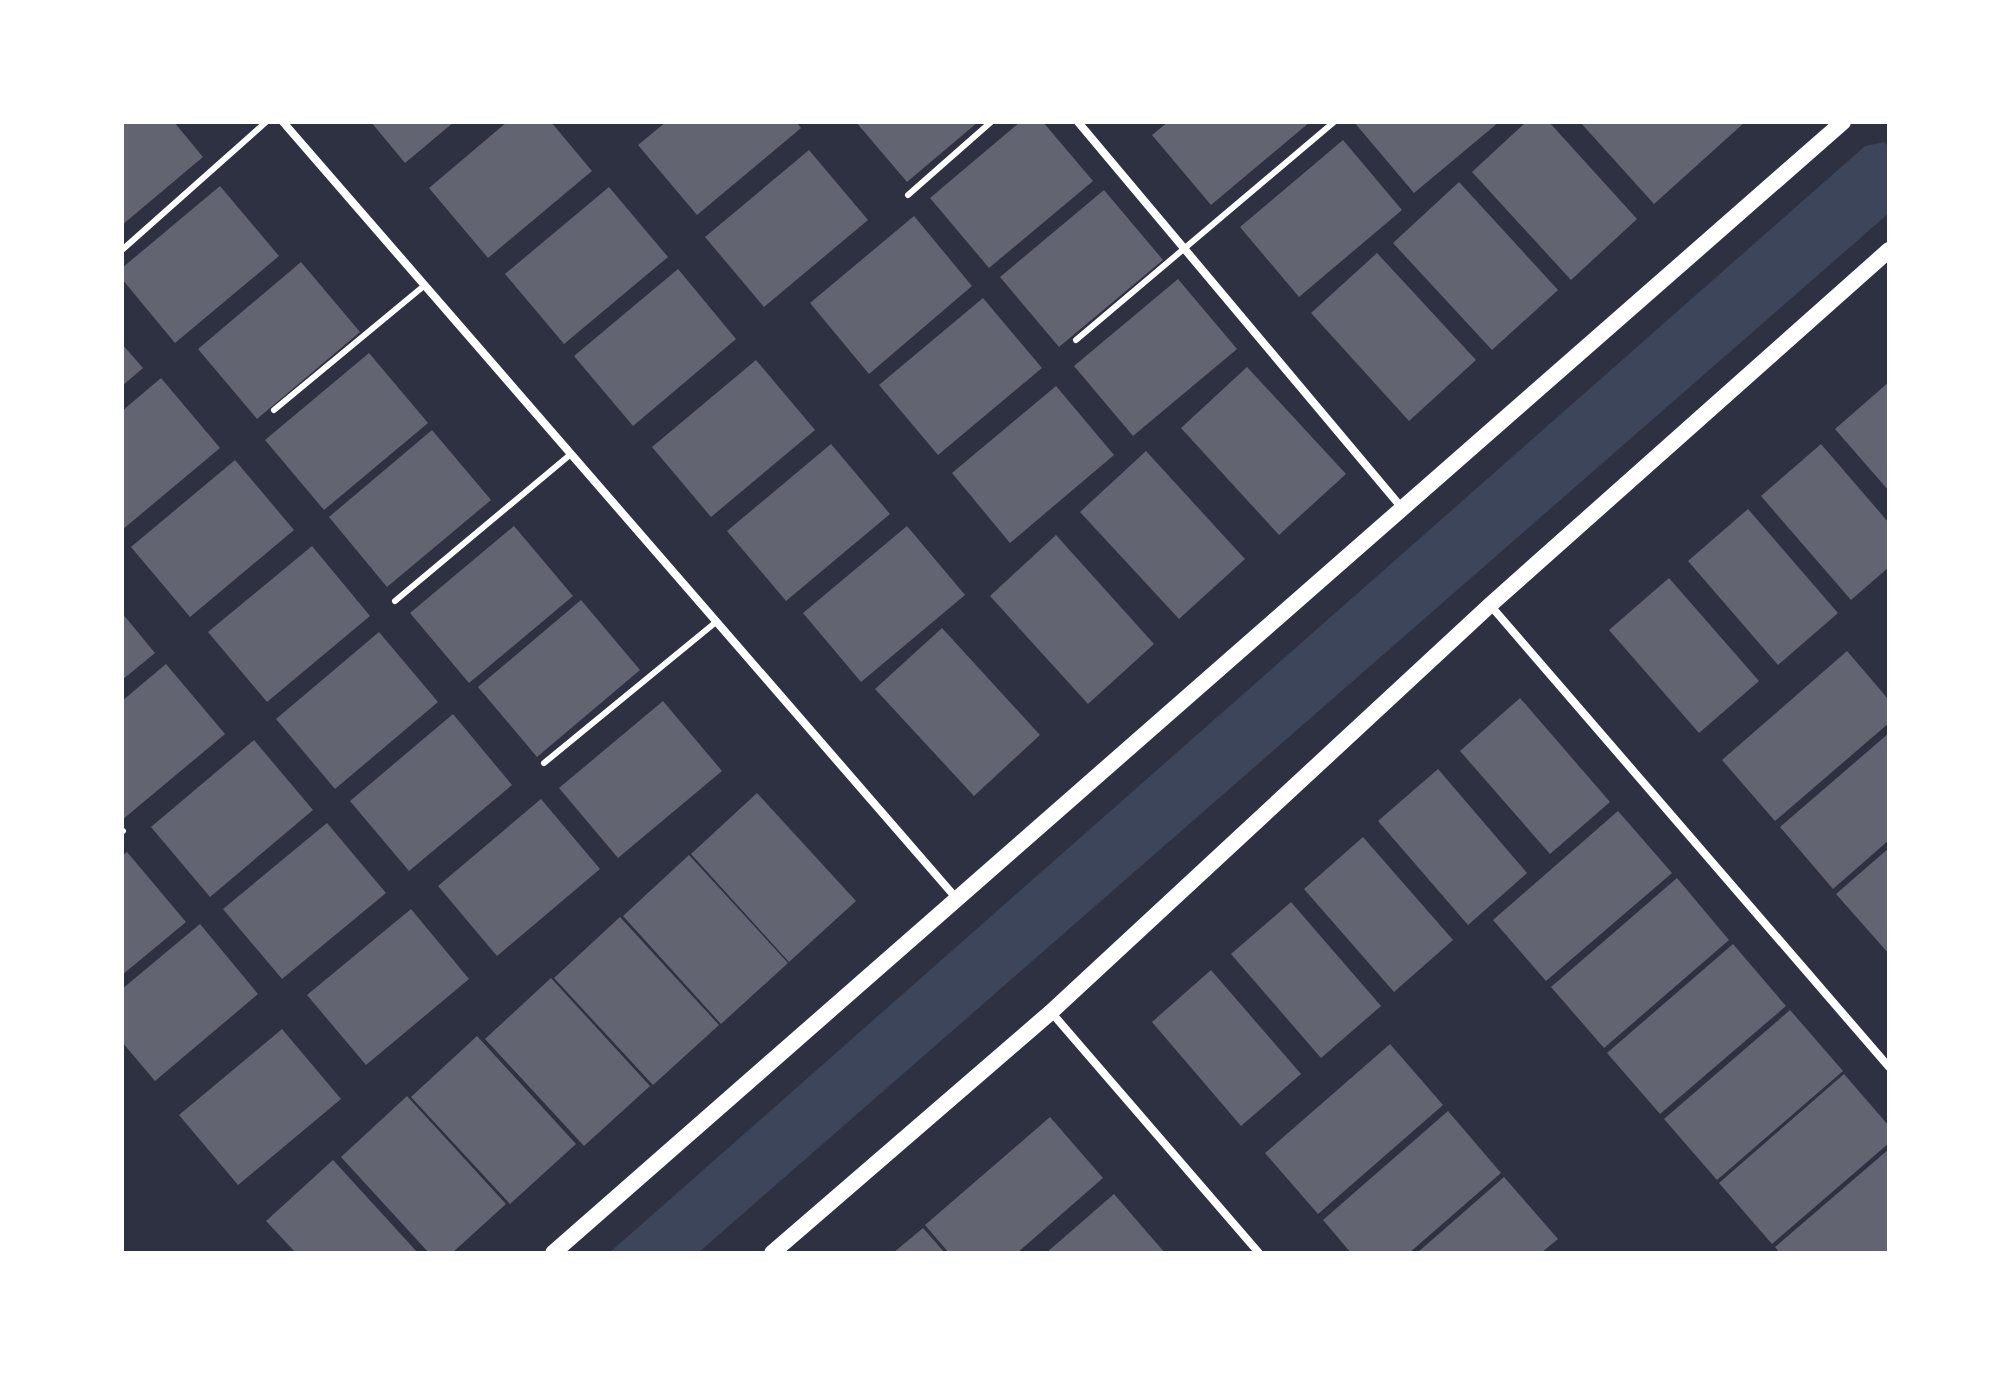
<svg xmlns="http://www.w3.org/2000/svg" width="2011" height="1375" font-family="Raleway,sans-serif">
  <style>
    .green { fill: #3c4559 }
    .building { fill: #626471 }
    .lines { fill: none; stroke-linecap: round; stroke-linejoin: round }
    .service { stroke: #fff; stroke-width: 6 }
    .minor { stroke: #fff; stroke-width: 8 }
    .secondary { stroke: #fff; stroke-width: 16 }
  </style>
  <rect width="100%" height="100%" fill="#2d3142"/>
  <path class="green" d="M 1884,142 L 1889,147 L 1889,213 L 698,1253 L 609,1253 L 1865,146 Z"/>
  <path class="building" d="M 122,122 L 174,122 L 203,157 L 122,225 Z
    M 371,122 L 454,122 L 405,163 Z
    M 507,122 L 551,122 L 592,171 L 488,258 L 429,188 Z
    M 666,122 L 796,122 L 801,128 L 697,215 L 638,145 Z
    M 856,122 L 978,122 L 907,182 Z
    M 1020,122 L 1043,122 L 1093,181 L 989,268 L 930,198 Z
    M 1168,122 L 1310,122 L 1211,205 L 1152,135 Z
    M 1354,122 L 1499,122 L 1414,193 Z
    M 1526,122 L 1549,122 L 1637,219 L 1571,280 L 1472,172 Z
    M 1580,122 L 1745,122 L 1654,204 Z
    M 1343,140 L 1402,210 L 1299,297 L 1240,227 Z
    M 809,150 L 868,220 L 764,307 L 705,237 Z
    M 1459,182 L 1558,290 L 1492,350 L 1393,243 Z
    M 220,186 L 279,256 L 175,343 L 122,279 L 122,268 Z
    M 609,187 L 668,257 L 564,344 L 505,274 Z
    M 1104,190 L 1163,260 L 1059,347 L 1000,277 Z
    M 914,216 L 972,286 L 869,374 L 810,303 Z
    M 1377,253 L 1476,360 L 1409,421 L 1311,313 Z
    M 301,262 L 360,332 L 257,419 L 198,349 Z
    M 678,269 L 736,339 L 633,426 L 574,356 Z
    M 1178,279 L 1237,349 L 1133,436 L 1074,366 Z
    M 983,298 L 1042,368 L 938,455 L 879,385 Z
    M 122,344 L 143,368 L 122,386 Z
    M 369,353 L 428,423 L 324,510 L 265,440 Z
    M 756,360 L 815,430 L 711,517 L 652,447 Z
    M 1247,367 L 1346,474 L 1279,535 L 1181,428 Z
    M 161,378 L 220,448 L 122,530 L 122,411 Z
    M 1889,382 L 1889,491 L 1835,429 Z
    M 1056,386 L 1114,455 L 1010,543 L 952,473 Z
    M 432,430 L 491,500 L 387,587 L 329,517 Z
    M 831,444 L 890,514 L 786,601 L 727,531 Z
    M 1821,444 L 1889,523 L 1889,567 L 1851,600 L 1761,496 Z
    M 1146,451 L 1245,559 L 1179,619 L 1080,512 Z
    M 235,460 L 294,530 L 190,617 L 131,547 Z
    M 1748,509 L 1838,613 L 1778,665 L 1688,561 Z
    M 514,526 L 573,596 L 469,683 L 410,613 Z
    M 907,526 L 965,595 L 861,682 L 803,613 Z
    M 1056,535 L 1154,644 L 1088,704 L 990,596 Z
    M 312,546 L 370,616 L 267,702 L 208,632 Z
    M 1669,578 L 1759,681 L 1699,733 L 1609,630 Z
    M 581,600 L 640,670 L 537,757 L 478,687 Z
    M 122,613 L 155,653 L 122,680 Z
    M 942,628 L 1040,735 L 974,796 L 875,689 Z
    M 379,632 L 438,702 L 335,789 L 276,719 Z
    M 1847,651 L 1889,700 L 1889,723 L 1775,821 L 1722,760 Z
    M 166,664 L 225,734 L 122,820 L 122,701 Z
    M 1520,698 L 1610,802 L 1550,854 L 1460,751 Z
    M 663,701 L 722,771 L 618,858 L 559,788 Z
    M 453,714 L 512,785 L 409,871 L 350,801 Z
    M 1889,733 L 1889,840 L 1833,889 L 1780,827 Z
    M 254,740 L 313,810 L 210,897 L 151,827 Z
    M 1438,769 L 1527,873 L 1468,925 L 1378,821 Z
    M 757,793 L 856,901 L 789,962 L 691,854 Z
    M 541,799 L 600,869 L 497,956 L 438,886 Z
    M 1618,811 L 1672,873 L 1546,981 L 1493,920 Z
    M 327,823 L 386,893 L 282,979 L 223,909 Z
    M 1363,837 L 1453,940 L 1394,992 L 1304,889 Z
    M 1889,848 L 1889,954 L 1836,894 Z
    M 127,852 L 186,922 L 122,975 L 122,856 Z
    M 689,855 L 788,963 L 721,1024 L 623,916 Z
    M 1677,878 L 1729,940 L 1604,1048 L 1551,987 Z
    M 1291,902 L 1381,1006 L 1321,1058 L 1231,954 Z
    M 411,909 L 469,979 L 366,1065 L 307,995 Z
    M 620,917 L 719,1025 L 653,1085 L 554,978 Z
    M 200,924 L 258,994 L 155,1081 L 122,1042 L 122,989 Z
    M 1733,944 L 1786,1006 L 1660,1114 L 1607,1053 Z
    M 1211,970 L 1301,1074 L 1241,1126 L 1152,1022 Z
    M 551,978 L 650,1086 L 584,1146 L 485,1039 Z
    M 1790,1010 L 1843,1071 L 1717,1180 L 1664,1119 Z
    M 282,1029 L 341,1099 L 238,1185 L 179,1115 Z
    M 477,1036 L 576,1144 L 510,1204 L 411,1097 Z
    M 1390,1044 L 1443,1105 L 1318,1214 L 1265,1153 Z
    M 1844,1074 L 1889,1126 L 1889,1143 L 1772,1244 L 1719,1183 Z
    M 407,1096 L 506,1204 L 452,1253 L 429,1253 L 341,1157 Z
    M 1448,1111 L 1501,1173 L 1409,1253 L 1351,1253 L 1323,1220 Z
    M 1050,1117 L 1103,1178 L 1017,1253 L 949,1253 L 925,1225 Z
    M 1889,1149 L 1889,1253 L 1780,1253 L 1775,1247 Z
    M 333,1160 L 418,1253 L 296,1253 L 266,1221 Z
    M 1504,1177 L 1558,1239 L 1541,1253 L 1417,1253 Z
    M 1114,1194 L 1165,1253 L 1046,1253 Z
    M 923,1228 L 945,1253 L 893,1253 Z"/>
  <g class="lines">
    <path class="service" d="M 908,195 L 991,122
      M 122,250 L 266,122
      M 1076,340 L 1334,122
      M 274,410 L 425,285
      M 395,601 L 571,454
      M 544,763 L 716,622
      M 122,832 L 123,831"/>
    <path class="minor" d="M 283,122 L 957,899
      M 1078,122 L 1402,508
      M 1490,605 L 1889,1067
      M 1051,1012 L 1259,1253"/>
    <path class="secondary" d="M 553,1253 L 1843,122
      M 772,1253 L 1051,1012 L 1490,605 L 1889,250"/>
  </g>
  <rect width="2011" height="1375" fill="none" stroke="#ffffff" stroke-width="248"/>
</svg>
